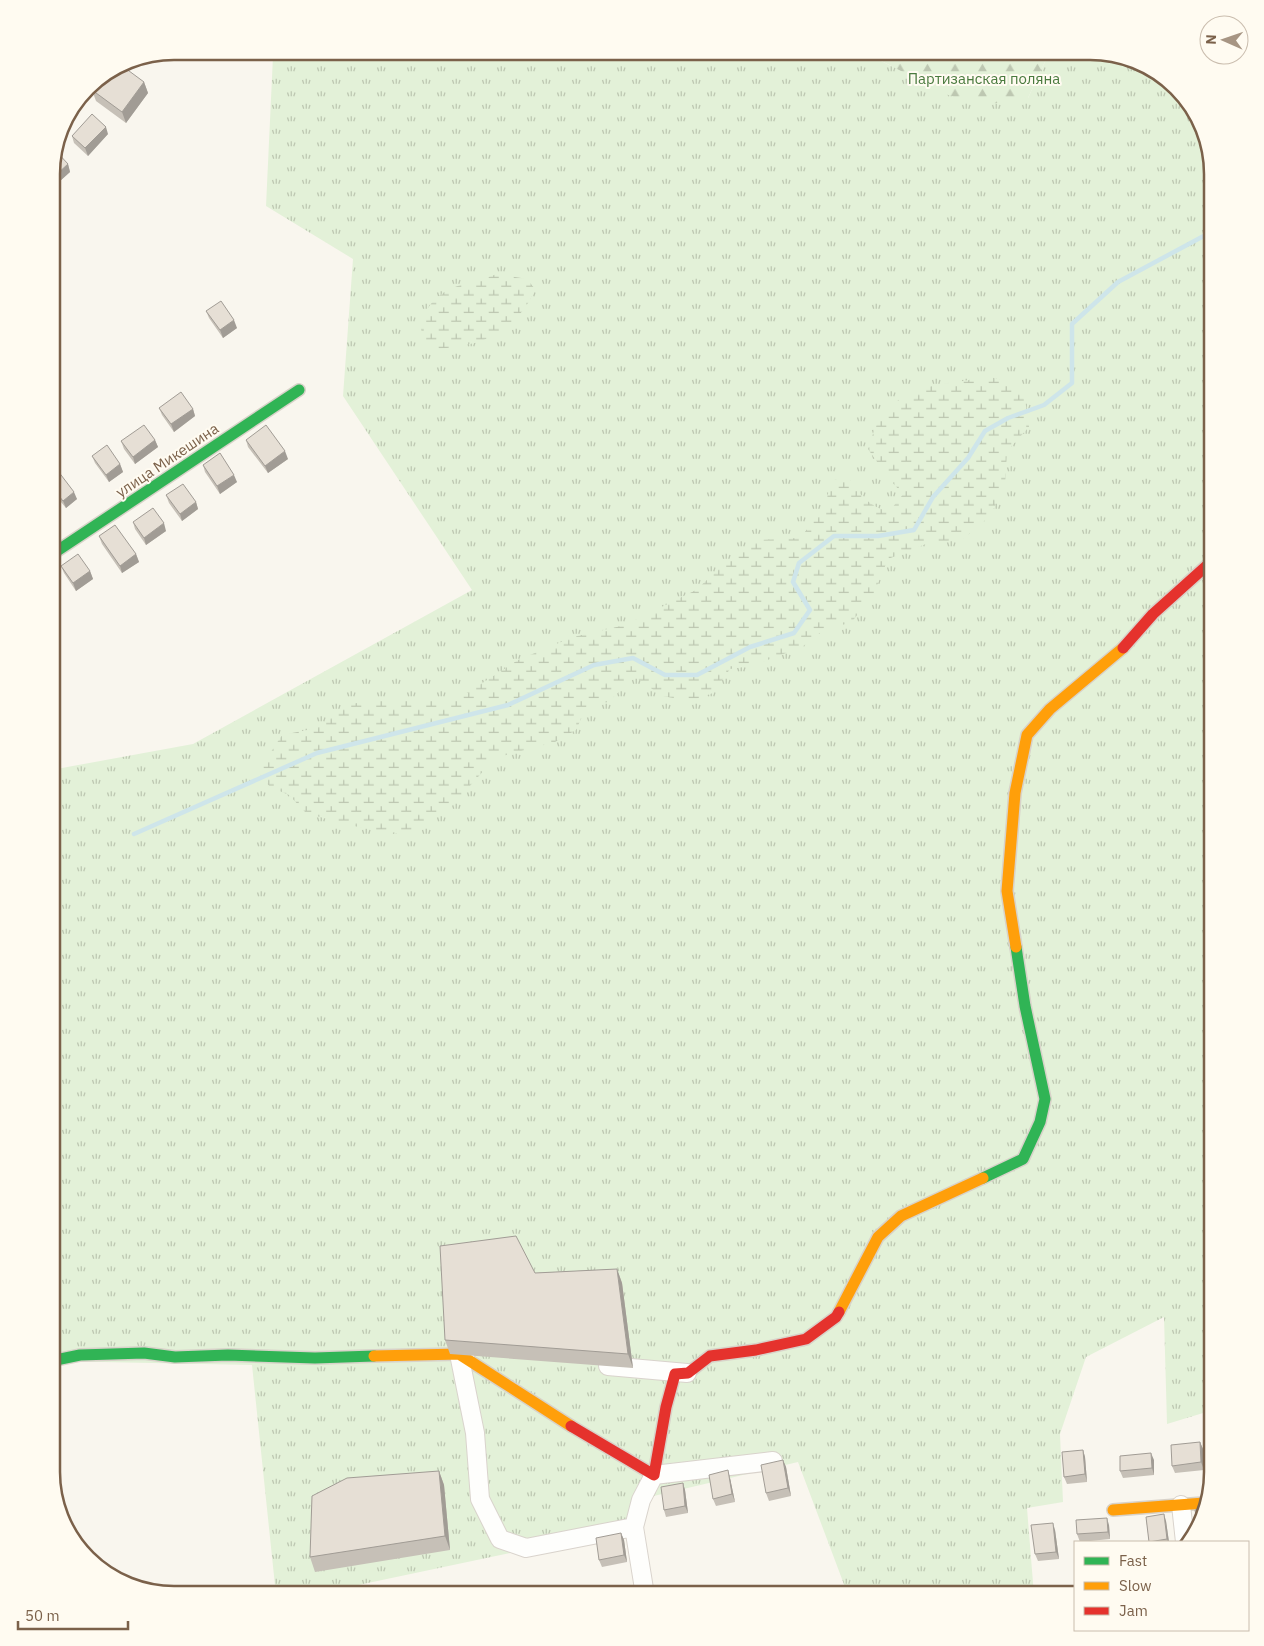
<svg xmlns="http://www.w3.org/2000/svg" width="1264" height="1646" font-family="'IBM Plex Sans',sans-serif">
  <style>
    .grass { fill: url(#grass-tufts) }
    .forest { fill: url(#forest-firs) }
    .wetland { fill: url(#wetland-marsh) }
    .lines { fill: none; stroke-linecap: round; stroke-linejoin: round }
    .stream { stroke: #cee5ea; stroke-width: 4.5 }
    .street-casing { stroke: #d9d3cc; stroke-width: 20 }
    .fast-casing { stroke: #d8d2c9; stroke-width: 14 }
    .slow-casing { stroke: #d8d2c9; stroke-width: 14 }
    .jam-casing { stroke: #d8d2c9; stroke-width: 14 }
    .street { stroke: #fefefc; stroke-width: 18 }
    .fast { stroke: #30b455; stroke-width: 11 }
    .slow { stroke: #ff9f0a; stroke-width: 11 }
    .jam { stroke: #e5322d; stroke-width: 11 }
    .wall { fill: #c6c0b7 }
    .shaded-wall { fill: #a19c95 }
    .building { fill: #e6dfd5; stroke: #a19c95 }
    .labels { text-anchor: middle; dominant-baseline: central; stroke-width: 4; stroke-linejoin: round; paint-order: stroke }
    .park-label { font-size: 15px; fill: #497a3e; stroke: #fffbf1 }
    .street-label { font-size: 15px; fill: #7b614a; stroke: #fffbf1 }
    .rim { fill: none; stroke: #7b614a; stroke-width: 2.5 }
  </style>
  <defs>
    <pattern id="grass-tufts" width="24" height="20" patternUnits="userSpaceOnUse" patternTransform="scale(1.25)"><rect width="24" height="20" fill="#e3f1d8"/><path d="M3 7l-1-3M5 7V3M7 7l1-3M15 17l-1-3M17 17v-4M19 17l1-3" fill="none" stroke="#bdc7b1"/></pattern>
    <pattern id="forest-firs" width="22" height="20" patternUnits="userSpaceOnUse" patternTransform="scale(1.25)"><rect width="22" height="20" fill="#e3f1d8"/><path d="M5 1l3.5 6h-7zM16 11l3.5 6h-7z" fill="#bdc7b1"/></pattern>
    <pattern id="wetland-marsh" width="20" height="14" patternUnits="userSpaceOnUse" patternTransform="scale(1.25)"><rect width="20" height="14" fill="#e3f1d8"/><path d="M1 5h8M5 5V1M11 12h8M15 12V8" fill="none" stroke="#bdc7b1"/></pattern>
  </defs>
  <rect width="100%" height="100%" fill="#f9f6ee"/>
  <path class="grass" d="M 275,51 L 862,51 L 891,66 L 1028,98 L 1050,51 L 1097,52 L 1151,68 L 1192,106 L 1213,174 L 1213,1410 L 1167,1424 L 1164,1317 L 1086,1357 L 1060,1434 L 1063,1502 L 1027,1508 L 1034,1595 L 848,1595 L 798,1462 L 641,1499 L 634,1527 L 311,1595 L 276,1595 L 252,1365 L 51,1361 L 51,770 L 193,744 L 472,590 L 343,396 L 353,259 L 266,206 L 273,56 Z"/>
  <path class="forest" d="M 862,51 L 1050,51 L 1028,98 L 984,105 L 948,95 Z"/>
  <path class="wetland" d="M 497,274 L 527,279 L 535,289 C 524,318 495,341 464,345 C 453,347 444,348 433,351 L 423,338 L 420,324 C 436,283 462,287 497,274 Z
    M 990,377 C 1023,385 1026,395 1029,427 L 1007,451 L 1005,486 L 990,516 L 962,540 L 931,542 L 888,559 L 874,593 L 851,623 L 826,628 L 802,647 L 751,666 L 730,669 L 713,693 L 691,701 L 662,696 L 635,677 L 608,702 L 587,706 L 576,730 L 555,742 L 495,758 L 452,806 L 404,835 L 348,825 L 306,813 L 289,795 L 270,787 L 253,766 L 265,761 L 282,735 L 317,728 L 350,704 L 387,699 L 419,701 L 459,698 L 518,660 L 573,637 L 625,625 L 696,590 L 734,555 L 757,540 L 800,538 L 825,507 L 831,481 L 848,476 C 860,495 867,505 889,512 L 903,494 L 889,479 L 868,449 C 871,441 873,431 877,424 C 902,381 947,385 990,377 Z"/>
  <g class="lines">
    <path class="stream" d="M 134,834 L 317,753 L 508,705 L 594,665 L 633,658 L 665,675 L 697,675 L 750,647 L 794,633 L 810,610 L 793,582 L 799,563 L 834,536 L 878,536 L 914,530 L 933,497 L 968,458 L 985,431 L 1008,418 L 1044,405 L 1072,383 L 1072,324 L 1118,282 L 1213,231"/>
    <g class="street-casing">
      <path id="street" d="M 465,1355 L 459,1354 L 475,1433 L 480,1499 L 500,1539 L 526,1548 L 634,1527
        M 608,1366 L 687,1373
        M 1181,1505 L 1185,1542
        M 645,1595 L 634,1527 L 641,1500 L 654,1475 L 773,1461"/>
    </g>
    <g class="fast-casing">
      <path id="fast" d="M 51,555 L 299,390
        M 983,1178 L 1023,1159 L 1040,1122 L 1045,1099 L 1025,1006 L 1016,947
        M 51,1361 L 80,1355 L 144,1353 L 175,1357 L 228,1355 L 315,1358 L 374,1356"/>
    </g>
    <g class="slow-casing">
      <path id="slow" d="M 1016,947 L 1007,891 L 1015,793 L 1027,735 L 1050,709 L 1123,648
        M 839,1312 L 878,1237 L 901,1216 L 983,1178
        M 374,1356 L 459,1354 L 571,1426
        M 1113,1510 L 1204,1503"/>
    </g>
    <g class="jam-casing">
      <path id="jam" d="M 1123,648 L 1153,614 L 1213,560
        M 571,1426 L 654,1475 L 666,1407 L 675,1374 L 688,1373 L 710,1356 L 756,1350 L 806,1339 L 836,1317 L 839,1312"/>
    </g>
    <use href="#street" class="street"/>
    <use href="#fast" class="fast"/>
    <use href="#slow" class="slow"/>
    <use href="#jam" class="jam"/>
  </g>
  <path class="wall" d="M 144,82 L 148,93 L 126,123 L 96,101 L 92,90 Z
    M 108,134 L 88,156 L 74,143 L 72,136 Z
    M 68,164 L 70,172 L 60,181 L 52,172 L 52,166 Z
    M 206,311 L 237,328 L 223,338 L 209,318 Z
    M 159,408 L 193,409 L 195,416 L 174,432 L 162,415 Z
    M 155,440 L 158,447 L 135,464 L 124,449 L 121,441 Z
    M 246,440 L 288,459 L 268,473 L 248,447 Z
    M 92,456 L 120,464 L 123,472 L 109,482 L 95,463 Z
    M 203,465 L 237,482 L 220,494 L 205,472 Z
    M 51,477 L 77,499 L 66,508 L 51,490 Z
    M 166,495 L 196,502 L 198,509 L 182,521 L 169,503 Z
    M 133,522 L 166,531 L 146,545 L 135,529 Z
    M 99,536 L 136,554 L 139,562 L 122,573 L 102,544 Z
    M 61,566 L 90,571 L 93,579 L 76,591 L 64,573 Z
    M 617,1269 L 622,1283 L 633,1368 L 450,1354 L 445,1340 L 535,1273 Z
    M 1200,1442 L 1203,1449 L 1204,1470 L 1175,1473 L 1172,1466 Z
    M 1083,1450 L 1085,1457 L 1087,1482 L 1067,1484 L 1064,1477 Z
    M 783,1460 L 786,1467 L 791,1496 L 769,1501 L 766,1493 Z
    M 1154,1460 L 1154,1475 L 1123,1478 L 1120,1471 Z
    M 439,1471 L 444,1485 L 450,1550 L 315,1572 L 310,1557 Z
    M 730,1478 L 735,1502 L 716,1506 L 713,1499 Z
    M 683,1483 L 685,1490 L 688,1513 L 666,1517 L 664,1510 Z
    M 1146,1517 L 1166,1521 L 1169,1542 L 1149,1542 Z
    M 1109,1525 L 1110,1539 L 1080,1542 L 1077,1534 Z
    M 1055,1530 L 1059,1559 L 1038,1561 L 1035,1554 Z
    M 621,1533 L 624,1540 L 627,1562 L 602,1567 L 599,1560 Z"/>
  <path class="shaded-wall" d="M 144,82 L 148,93 L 126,123 L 122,112 Z
    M 106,127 L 108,134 L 88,156 L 85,148 Z
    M 68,164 L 70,172 L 60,181 L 57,174 Z
    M 234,320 L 237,328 L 223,338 L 220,330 Z
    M 193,409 L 195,416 L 174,432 L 171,424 Z
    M 155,440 L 158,447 L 135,464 L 133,457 Z
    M 285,451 L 288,459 L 268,473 L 265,466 Z
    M 120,464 L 123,472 L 109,482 L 106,475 Z
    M 234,475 L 237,482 L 220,494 L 217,486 Z
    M 74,492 L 77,499 L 66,508 L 63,501 Z
    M 196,502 L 198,509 L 182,521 L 180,514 Z
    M 164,523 L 166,531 L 146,545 L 144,538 Z
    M 136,554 L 139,562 L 122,573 L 120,566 Z
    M 90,571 L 93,579 L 76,591 L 73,583 Z
    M 617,1269 L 622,1283 L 633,1368 L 628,1354 Z
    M 1200,1442 L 1203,1449 L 1204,1470 L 1201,1462 Z
    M 1083,1450 L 1085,1457 L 1087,1482 L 1085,1474 Z
    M 1151,1453 L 1154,1460 L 1154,1475 L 1152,1468 Z
    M 783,1460 L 786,1467 L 791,1496 L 788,1488 Z
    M 728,1470 L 730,1478 L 735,1502 L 732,1494 Z
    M 439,1471 L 444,1485 L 450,1550 L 445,1536 Z
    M 683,1483 L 685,1490 L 688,1513 L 685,1506 Z
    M 1164,1514 L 1166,1521 L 1169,1542 L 1168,1542 L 1167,1539 Z
    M 1107,1518 L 1109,1525 L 1110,1539 L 1108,1532 Z
    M 1053,1523 L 1055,1530 L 1059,1559 L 1056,1552 Z
    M 621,1533 L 624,1540 L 627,1562 L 624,1555 Z"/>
  <path class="building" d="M 121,65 L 144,82 L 122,112 L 92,90 L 101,77 Z
    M 92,114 L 106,127 L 85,148 L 72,136 Z
    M 56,151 L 68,164 L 57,174 L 52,167 Z
    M 221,301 L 234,320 L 220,330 L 206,311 Z
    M 181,392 L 193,409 L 171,424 L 159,408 Z
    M 144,425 L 155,440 L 133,457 L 121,441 Z
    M 266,425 L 285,451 L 265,466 L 246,440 Z
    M 107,445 L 120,464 L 106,475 L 92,456 Z
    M 220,453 L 234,475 L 217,486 L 203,465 Z
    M 58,471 L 74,492 L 63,501 L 51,486 L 51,477 Z
    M 183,484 L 196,502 L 180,514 L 166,495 Z
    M 153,508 L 164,523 L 144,538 L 133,522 Z
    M 115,525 L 136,554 L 120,566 L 99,536 Z
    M 78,554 L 90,571 L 73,583 L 61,566 Z
    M 516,1236 L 535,1273 L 617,1269 L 628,1354 L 445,1340 L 440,1246 Z
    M 1200,1442 L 1201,1462 L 1172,1466 L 1171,1445 Z
    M 1083,1450 L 1085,1474 L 1064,1477 L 1062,1452 Z
    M 1151,1453 L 1152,1468 L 1120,1471 L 1120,1456 Z
    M 783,1460 L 788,1488 L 766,1493 L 761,1465 Z
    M 728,1470 L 732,1494 L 713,1499 L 709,1475 Z
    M 439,1471 L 445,1536 L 310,1557 L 312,1496 L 347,1478 Z
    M 683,1483 L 685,1506 L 664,1510 L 661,1487 Z
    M 1203,1509 L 1198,1527 L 1195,1510 Z
    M 1164,1514 L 1167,1539 L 1149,1542 L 1146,1517 Z
    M 1107,1518 L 1108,1532 L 1077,1534 L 1076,1520 Z
    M 1053,1523 L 1056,1552 L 1035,1554 L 1031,1525 Z
    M 621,1533 L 624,1555 L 599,1560 L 596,1538 Z
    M 807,1590 L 808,1595 L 788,1595 Z"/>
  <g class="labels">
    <g class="park-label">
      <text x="984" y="78">Партизанская поляна</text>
    </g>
    <g class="street-label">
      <text transform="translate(167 460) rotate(-34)">улица Микешина</text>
    </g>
  </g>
  <path d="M0 0H1264V1646H0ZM174 60H1090A114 114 0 0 1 1204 174V1472A114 114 0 0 1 1090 1586H174A114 114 0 0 1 60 1472V174A114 114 0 0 1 174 60Z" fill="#fffbf1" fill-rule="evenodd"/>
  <path class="rim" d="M174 60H1090A114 114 0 0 1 1204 174V1472A114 114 0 0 1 1090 1586H174A114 114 0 0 1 60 1472V174A114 114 0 0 1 174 60Z"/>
  <rect x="1074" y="1541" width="175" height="90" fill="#fffbf1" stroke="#cabdae"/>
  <rect x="1084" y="1557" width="25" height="8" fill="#30b455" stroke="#cabdae"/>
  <text x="1119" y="1566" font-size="15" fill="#7b614a">Fast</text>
  <rect x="1084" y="1582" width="25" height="8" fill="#ff9f0a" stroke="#cabdae"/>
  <text x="1119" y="1591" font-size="15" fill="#7b614a">Slow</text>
  <rect x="1084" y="1607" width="25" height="8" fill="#e5322d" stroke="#cabdae"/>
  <text x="1119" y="1616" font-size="15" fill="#7b614a">Jam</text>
  <g transform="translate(1224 40) rotate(272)"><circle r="24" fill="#fffbf1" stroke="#cabdae"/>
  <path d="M0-4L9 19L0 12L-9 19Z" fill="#a79583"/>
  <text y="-8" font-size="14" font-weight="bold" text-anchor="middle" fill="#7b614a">N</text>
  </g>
  <path d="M18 1621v8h110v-8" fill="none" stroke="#7b614a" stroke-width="2.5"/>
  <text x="25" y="1621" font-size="15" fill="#7b614a" stroke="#fffbf1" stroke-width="4" paint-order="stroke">50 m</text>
</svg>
